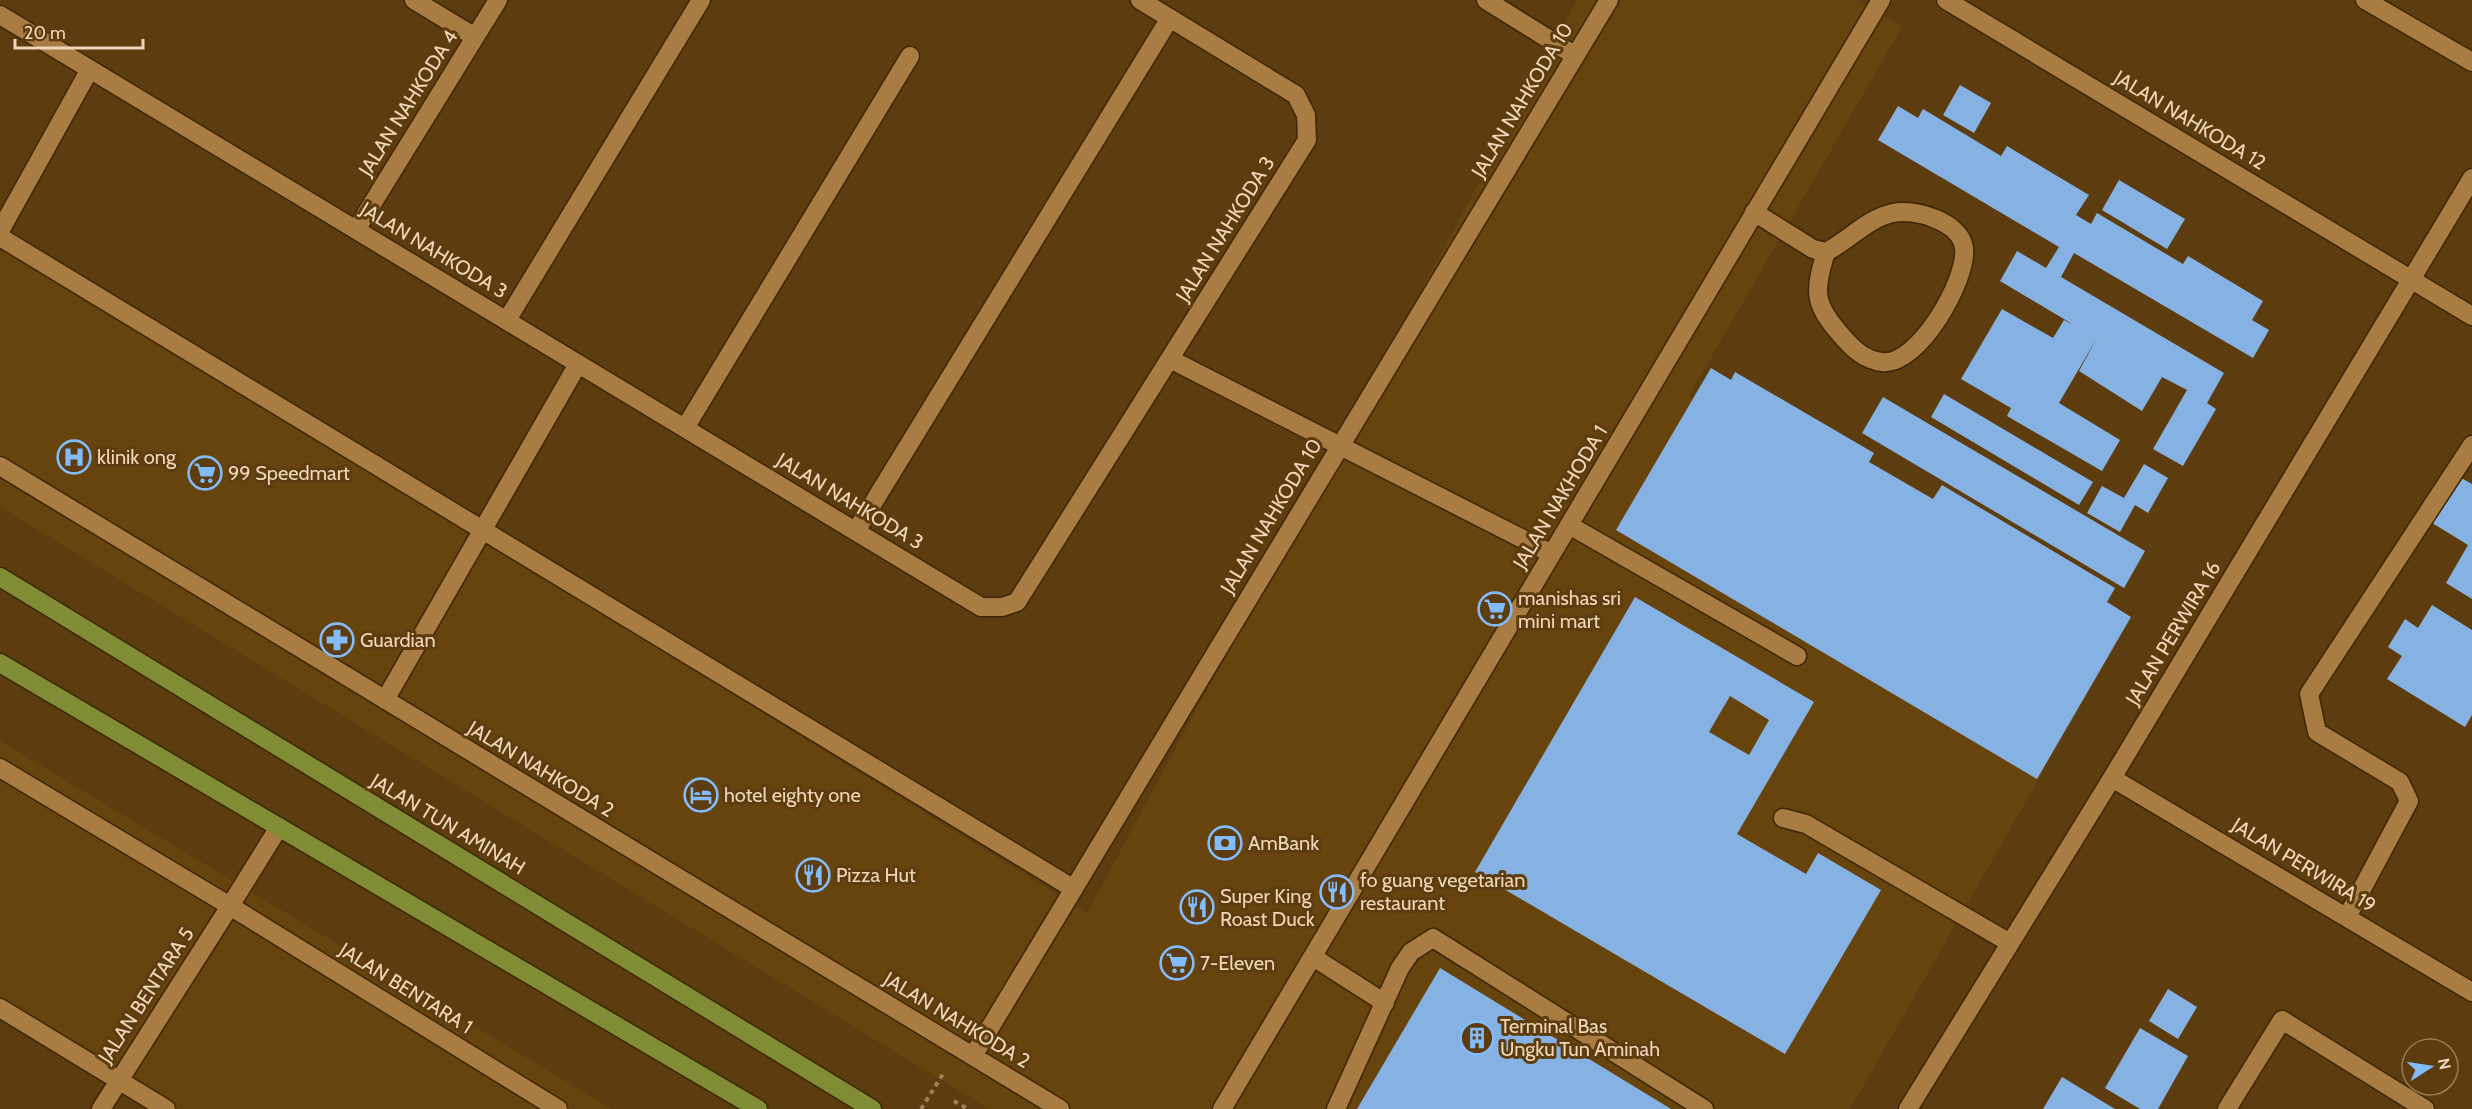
<svg xmlns="http://www.w3.org/2000/svg" width="2472" height="1109" font-family="Cabin,sans-serif">
  <style>
    .built { fill: #67430d }
    .building { fill: #86b2e3; fill-rule: evenodd }
    .lines { fill: none; stroke-linecap: round; stroke-linejoin: round }
    .minor-casing { stroke: #3c2606; stroke-width: 21 }
    .major-casing { stroke: #3c2606; stroke-width: 21 }
    .path { stroke: #9e815b; stroke-width: 4; stroke-dasharray: 4.5 4.5; stroke-linecap: butt }
    .minor { stroke: #a87c43; stroke-width: 18 }
    .major { stroke: #808d35; stroke-width: 18 }
    .labels { text-anchor: middle; dominant-baseline: central; stroke-width: 6; stroke-linejoin: round; paint-order: stroke }
    .street-label { font-size: 20px; fill: #efd7ba; stroke: #5d3d0f }
    .poi-label { font-size: 20px; fill: #efd7ba; stroke: #5d3d0f; text-anchor: start }
  </style>
  <rect width="100%" height="100%" fill="#5d3d0f"/>
  <path class="built" d="M 1577,0 L 1858,0 L 1902,27 L 1689,396 L 2108,658 L 1850,1109 L 989,1109 L 0,507 L 0,241 L 1087,913 Z
    M 0,741 L 612,1109 L 158,1109 L 0,1013 Z"/>
  <path class="building" d="M 1960,85 L 1991,103 L 1974,133 L 1943,115 Z
    M 1898,106 L 1918,118 L 1923,109 L 2001,156 L 2007,146 L 2089,195 L 2076,215 L 2091,224 L 2097,213 L 2183,264 L 2188,256 L 2263,301 L 2252,320 L 2269,330 L 2253,358 L 2074,253 L 2061,277 L 2224,373 L 2207,403 L 2216,409 L 2183,466 L 2153,449 L 2187,390 L 2162,377 L 2142,411 L 2079,371 L 2097,338 L 2059,403 L 2120,440 L 2102,471 L 2007,416 L 2011,408 L 1961,379 L 2002,309 L 2053,338 L 2064,320 L 2074,325 L 2000,281 L 2017,251 L 2046,268 L 2059,247 L 1878,140 Z
    M 2119,180 L 2185,219 L 2167,249 L 2102,210 Z
    M 1711,368 L 1731,380 L 1735,372 L 1874,453 L 1869,462 L 1933,499 L 1942,485 L 2115,588 L 2107,602 L 2131,617 L 2037,779 L 1616,530 Z
    M 1944,394 L 2093,482 L 2079,505 L 1931,417 Z
    M 1883,397 L 2145,551 L 2124,588 L 1862,433 Z
    M 2144,464 L 2168,478 L 2148,513 L 2135,505 L 2120,532 L 2087,513 L 2102,486 L 2124,498 Z
    M 2456,475 L 2472,484 L 2472,599 L 2446,583 L 2468,545 L 2429,521 Z
    M 1635,597 L 1814,702 L 1737,834 L 1806,874 L 1818,853 L 1881,890 L 1785,1054 L 1475,872 ZM 1730,696 L 1769,720 L 1749,755 L 1709,732 Z
    M 2432,605 L 2472,630 L 2472,715 L 2465,727 L 2387,679 L 2402,656 L 2388,647 L 2405,619 L 2418,628 Z
    M 1440,968 L 1671,1109 L 1357,1109 Z
    M 2168,989 L 2197,1007 L 2178,1039 L 2149,1021 Z
    M 2140,1028 L 2188,1056 L 2158,1109 L 2140,1109 L 2105,1088 Z
    M 2062,1077 L 2115,1109 L 2043,1109 Z"/>
  <g class="lines">
    <g class="minor-casing">
      <path id="minor" d="M 414,0 L 475,37
        M 1486,0 L 1574,55
        M 1946,0 L 2472,316
        M 2365,0 L 2472,62
        M 0,15 L 981,607 L 1002,607 L 1017,602 L 1307,140 L 1306,115 L 1296,95 L 1140,0
        M 1754,212 L 1813,249 L 1826,252 C 1848,241 1868,218 1893,213 C 1915,208 1961,222 1964,248 C 1968,279 1918,367 1882,362 C 1864,360 1852,348 1841,335 C 1813,303 1814,292 1826,252
        M 356,230 L 498,0
        M 0,231 L 90,69
        M 0,237 L 1074,889
        M 507,320 L 701,0
        M 1170,359 L 1552,554
        M 685,428 L 910,56
        M 0,466 L 1060,1109
        M 1569,525 L 1797,656
        M 856,531 L 1170,18
        M 385,700 L 578,364
        M 0,768 L 230,906 L 279,827
        M 2112,778 L 2472,992
        M 1783,818 L 1806,824 L 2010,943
        M 2347,917 L 2409,801 L 2400,782 L 2317,732 L 2309,694 L 2472,445
        M 1313,957 L 1385,1003
        M 0,1008 L 166,1109
        M 973,1056 L 1609,0
        M 101,1109 L 230,906 L 558,1109
        M 1222,1109 L 1881,0
        M 1336,1109 L 1400,968 L 1411,952 L 1433,938 L 1704,1109
        M 1908,1109 L 2112,778 L 2472,178
        M 2227,1109 L 2282,1020 L 2425,1109"/>
    </g>
    <g class="major-casing">
      <path id="major" d="M 0,577 L 872,1109
        M 0,663 L 758,1109"/>
    </g>
    <path class="path" d="M 954,1101 L 968,1109
      M 921,1109 L 943,1074"/>
    <use href="#minor" class="minor"/>
    <use href="#major" class="major"/>
  </g>
  <defs>
    <g id="hospital-ring" transform="scale(1.725)"><circle r="9.5" fill="#5d3d0f" stroke="#83bcfa" stroke-width="1.5"/><path d="M-5-5h3v3.5h4V-5h3V5h-3V1.5h-4V5h-3Z" fill="#83bcfa"/></g>
    <g id="supermarket-ring" transform="scale(1.725)"><circle r="9.5" fill="#5d3d0f" stroke="#83bcfa" stroke-width="1.5"/><path d="M-6-5.5h2.5l.6 2H6L4.5 2H-2.5L-4.4-4H-6ZM-1.5 3.2a1.3 1.3 0 1 0 .1 0ZM3 3.2a1.3 1.3 0 1 0 .1 0Z" fill="#83bcfa"/></g>
    <g id="pharmacy-ring" transform="scale(1.725)"><circle r="9.5" fill="#5d3d0f" stroke="#83bcfa" stroke-width="1.5"/><path d="M-2-6h4v4h4v4h-4v4h-4v-4h-4v-4h4Z" fill="#83bcfa"/></g>
    <g id="hotel-ring" transform="scale(1.725)"><circle r="9.5" fill="#5d3d0f" stroke="#83bcfa" stroke-width="1.5"/><path d="M-6-4.5h1.5V1H6V5H4.5V3h-9V5H-6ZM-4 0a1.8 1.8 0 1 1 3.6 0ZM.5 0V-2.5h3Q6-2.5 6 0Z" fill="#83bcfa"/></g>
    <g id="bank-ring" transform="scale(1.725)"><circle r="9.5" fill="#5d3d0f" stroke="#83bcfa" stroke-width="1.5"/><path d="M-6-4H6V4H-6ZM0-2.3a2.3 2.3 0 1 0 0 4.6a2.3 2.3 0 1 0 0-4.6Z" fill="#83bcfa"/></g>
    <g id="restaurant-ring" transform="scale(1.725)"><circle r="9.5" fill="#5d3d0f" stroke="#83bcfa" stroke-width="1.5"/><path d="M-5-6h1v4h1v-4h1v4h1v-4h1v5L-1.5 .5V6h-2V.5L-5-1ZM5-6V6H3V1.5H1.5Q1.5-4 5-6Z" fill="#83bcfa"/></g>
    <g id="building-ring" transform="scale(1.725)"><circle r="9.5" fill="#5d3d0f" stroke="#83bcfa" stroke-width="1.5"/><path d="M-4-6H4V6H1V3H-1V6H-4ZM-2.5-4.3h1.7v1.8h-1.7ZM.8-4.3h1.7v1.8H.8ZM-2.5-1h1.7V.8h-1.7ZM.8-1h1.7V.8H.8Z" fill="#83bcfa"/></g>
  </defs>
  <g fill-rule="evenodd">
    <use href="#hospital-ring" x="74" y="457"/>
    <use href="#supermarket-ring" x="205" y="473"/>
    <use href="#supermarket-ring" x="1495" y="609"/>
    <use href="#pharmacy-ring" x="337" y="640"/>
    <use href="#hotel-ring" x="701" y="795"/>
    <use href="#bank-ring" x="1225" y="843"/>
    <use href="#restaurant-ring" x="813" y="875"/>
    <use href="#restaurant-ring" x="1337" y="892"/>
    <use href="#restaurant-ring" x="1197" y="907"/>
    <use href="#supermarket-ring" x="1177" y="963"/>
    <use href="#building-ring" x="1477" y="1038"/>
  </g>
  <g class="labels">
    <g class="street-label">
      <text transform="translate(1522 100) rotate(-59)">JALAN NAHKODA 10</text>
      <text transform="translate(408 103) rotate(-58)">JALAN NAHKODA 4</text>
      <text transform="translate(2190 120) rotate(31)">JALAN NAHKODA 12</text>
      <text transform="translate(1225 229) rotate(-58)">JALAN NAHKODA 3</text>
      <text transform="translate(434 250) rotate(31)">JALAN NAHKODA 3</text>
      <text transform="translate(1560 497) rotate(-59)">JALAN NAKHODA 1</text>
      <text transform="translate(850 501) rotate(31)">JALAN NAHKODA 3</text>
      <text transform="translate(1271 516) rotate(-59)">JALAN NAHKODA 10</text>
      <text transform="translate(2173 633) rotate(-59)">JALAN PERWIRA 16</text>
      <text transform="translate(541 769) rotate(31)">JALAN NAHKODA 2</text>
      <text transform="translate(448 824) rotate(31)">JALAN TUN AMINAH</text>
      <text transform="translate(2304 865) rotate(31)">JALAN PERWIRA 19</text>
      <text transform="translate(406 988) rotate(32)">JALAN BENTARA 1</text>
      <text transform="translate(146 995) rotate(-57)">JALAN BENTARA 5</text>
      <text transform="translate(957 1020) rotate(31)">JALAN NAHKODA 2</text>
    </g>
    <g class="poi-label">
      <text x="97" y="457">klinik ong</text>
      <text x="228" y="473">99 Speedmart</text>
      <text x="1518" y="598">manishas sri<tspan x="1518" dy="23">mini mart</tspan></text>
      <text x="360" y="640">Guardian</text>
      <text x="724" y="795">hotel eighty one</text>
      <text x="1248" y="843">AmBank</text>
      <text x="836" y="875">Pizza Hut</text>
      <text x="1360" y="880">fo guang vegetarian<tspan x="1360" dy="23">restaurant</tspan></text>
      <text x="1220" y="896">Super King<tspan x="1220" dy="23">Roast Duck</tspan></text>
      <text x="1200" y="963">7-Eleven</text>
      <text x="1500" y="1026">Terminal Bas<tspan x="1500" dy="23">Ungku Tun Aminah</tspan></text>
    </g>
  </g>
  <g transform="translate(2430 1067) rotate(78)"><circle r="28" fill="#5d3d0f" stroke="#977b53" stroke-width="1.5"/>
  <path d="M0-4.5L10 22L0 15L-10 22Z" fill="#83bcfa"/>
  <text y="-9" font-size="16" font-weight="bold" text-anchor="middle" fill="#efd7ba">N</text>
  </g>
  <path d="M15 39v9h128v-9" fill="none" stroke="#efd7ba" stroke-width="3"/>
  <text x="24" y="39" font-size="18" fill="#efd7ba" stroke="#5d3d0f" stroke-width="4.5" paint-order="stroke">20 m</text>
</svg>
